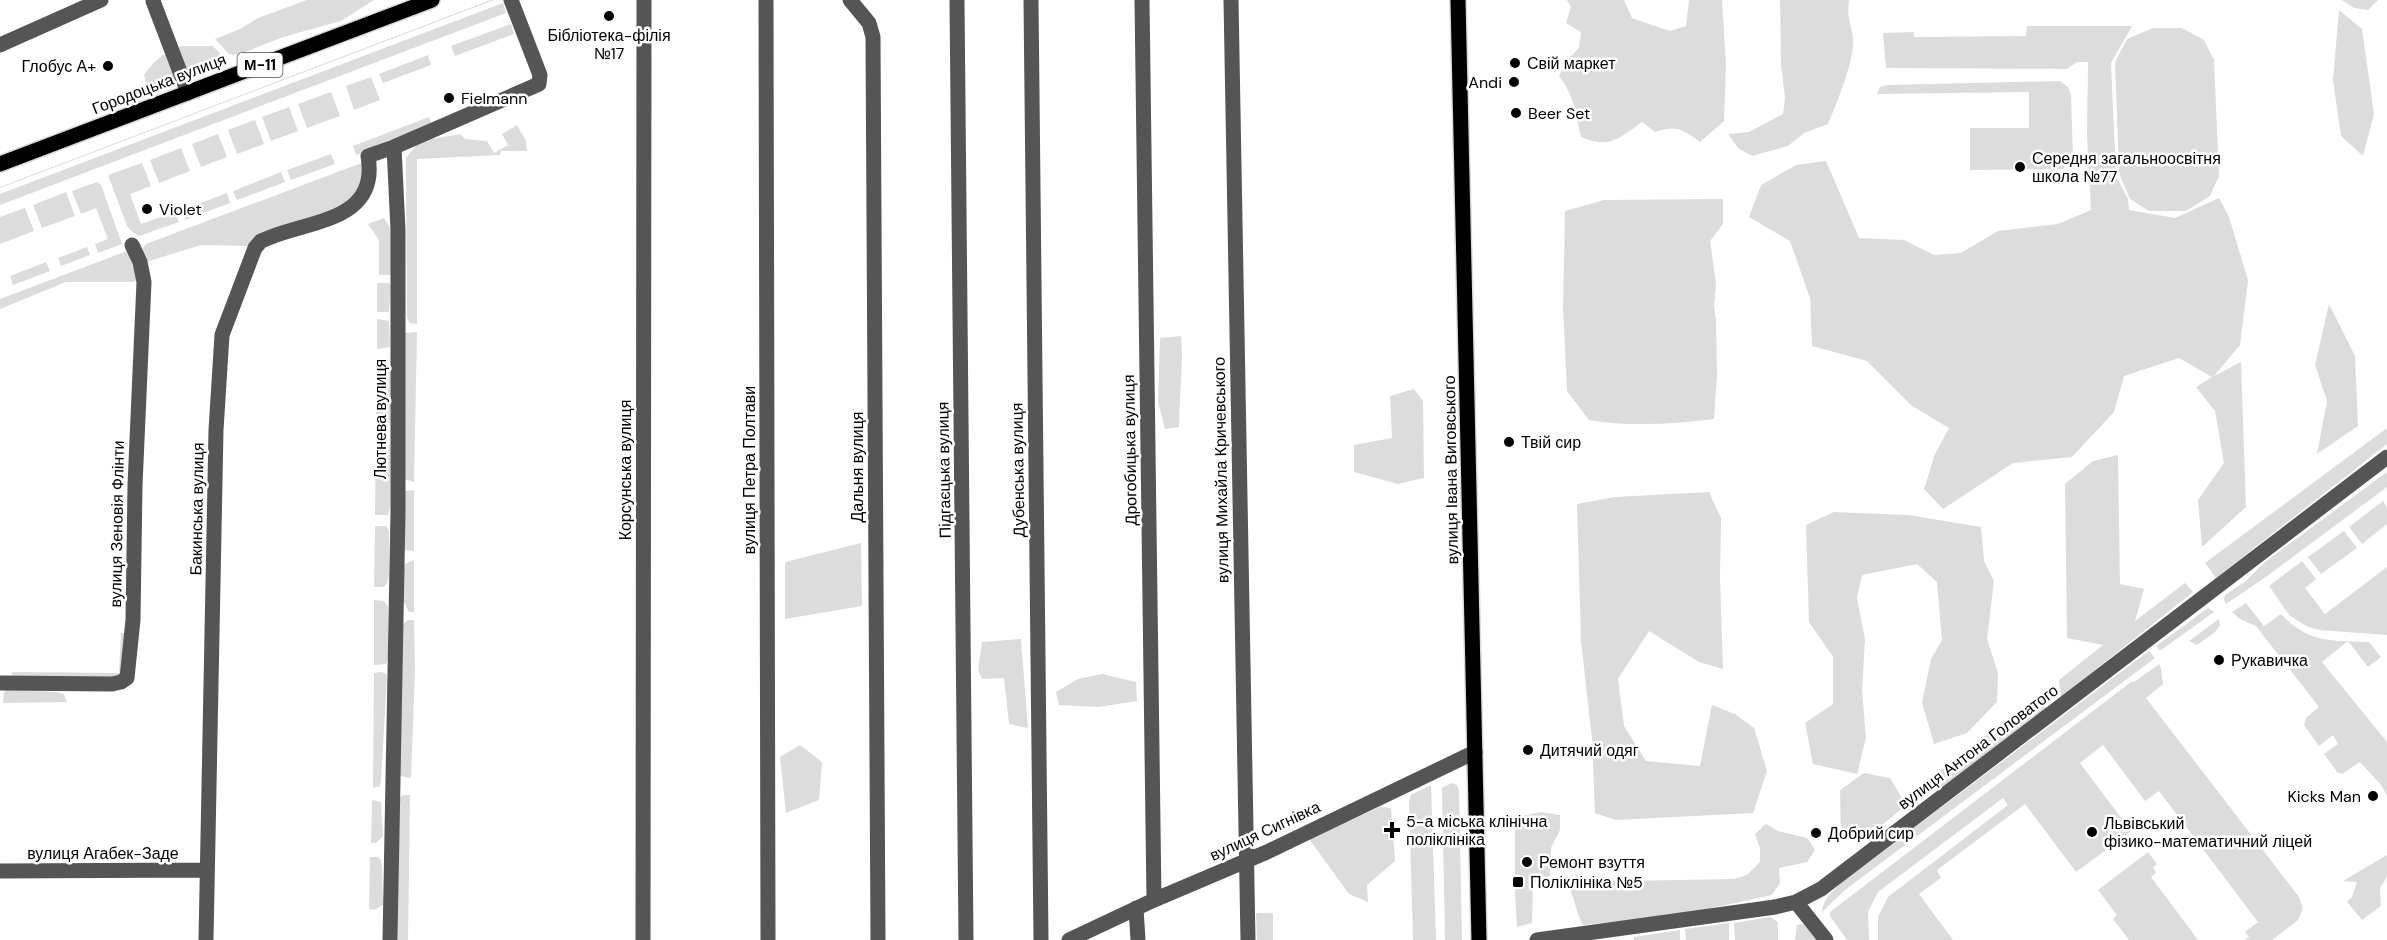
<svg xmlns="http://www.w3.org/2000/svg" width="2387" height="940" font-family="'DM Sans',sans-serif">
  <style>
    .green { fill: #dcdcdc }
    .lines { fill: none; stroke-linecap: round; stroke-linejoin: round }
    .major-casing { stroke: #dbdbdb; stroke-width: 18 }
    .minor { stroke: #555; stroke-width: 15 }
    .major { stroke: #000; stroke-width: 15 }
    .poi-dot { fill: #000; stroke: #fff; stroke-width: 2 }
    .labels { text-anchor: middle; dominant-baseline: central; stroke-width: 5; stroke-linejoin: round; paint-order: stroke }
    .shield { fill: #fff; stroke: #4c4c4c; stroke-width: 1.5 }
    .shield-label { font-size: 15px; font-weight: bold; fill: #000 }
    .poi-label { font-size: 16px; fill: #000; stroke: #fff; text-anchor: start }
    .street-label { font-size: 16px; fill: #000; stroke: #fff }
  </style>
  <rect width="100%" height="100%" fill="#fff"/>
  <path class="green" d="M 307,0 L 374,0 L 341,21 L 283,37 L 238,55 L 229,54 L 215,39 L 240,29 L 258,18 Z
    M 491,0 L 494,0 L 0,188 L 0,187 Z
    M 1567,0 L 1624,0 L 1632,18 L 1670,31 L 1686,26 L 1689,0 L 1722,0 L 1726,65 L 1724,121 L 1700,142 C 1682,129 1676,125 1655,132 L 1642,122 C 1618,139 1610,149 1581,137 C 1575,112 1575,97 1559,76 L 1567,60 L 1579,48 L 1581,32 L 1566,23 L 1571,7 Z
    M 1780,0 L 1849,0 C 1847,16 1850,22 1853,37 C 1856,57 1836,105 1828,124 L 1804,133 L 1788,146 L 1752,156 L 1738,148 L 1728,134 L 1749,132 L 1783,114 L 1785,98 L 1781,64 Z
    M 2342,0 L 2378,0 L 2368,10 L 2354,8 Z
    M 503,3 L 506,13 L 0,205 L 0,194 Z
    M 2339,10 L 2362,29 L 2374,114 L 2363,156 L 2341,136 L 2333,80 Z
    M 511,24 L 514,34 L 455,56 L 451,46 Z
    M 2027,26 L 2132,26 L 2111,63 L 2116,176 L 2128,199 L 2129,210 L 2175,218 L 2219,198 L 2229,217 L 2248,280 L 2240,345 L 2214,376 L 2241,362 L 2246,507 L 2202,547 L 2198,500 L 2224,463 L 2215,411 L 2196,387 L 2212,377 L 2179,358 L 2124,376 L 2114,412 L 2072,457 L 2013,463 L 1943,509 L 1924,489 L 1935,454 L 1949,428 L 1912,406 L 1867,361 L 1812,346 L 1810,298 L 1790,241 L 1749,217 L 1761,185 L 1796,165 L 1826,161 L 1859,238 L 1904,240 L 1934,255 L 1961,253 L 1998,231 L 2058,224 L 2091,210 L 2087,136 L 2088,62 L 2077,62 L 2067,69 L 1886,68 L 1883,33 L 1914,32 L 1914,37 L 2026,36 Z
    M 2153,28 L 2182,28 L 2204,40 L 2214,60 L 2219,176 L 2210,196 L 2186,211 L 2149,211 L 2130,199 L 2119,173 L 2115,62 L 2127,39 Z
    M 181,46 L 213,46 L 220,54 L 215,64 L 154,90 L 146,83 L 144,75 C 154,60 164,53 181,46 Z
    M 428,55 L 431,65 L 383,83 L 379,74 Z
    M 371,77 L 380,100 L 354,110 L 346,86 Z
    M 2060,81 L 2068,87 L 2071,95 L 2073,157 L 2063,169 L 1970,170 L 1970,128 L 2029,128 L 2029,92 L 1877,94 L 1880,87 L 1887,85 Z
    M 331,92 L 340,116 L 307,128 L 298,104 Z
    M 289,107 L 298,131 L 271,141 L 262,117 Z
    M 429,117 L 433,127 L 356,155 L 353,146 Z
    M 255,120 L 264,144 L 237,154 L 228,130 Z
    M 517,125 L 526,141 L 527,151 L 501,151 L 500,155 L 417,159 L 417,324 L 410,323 L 407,318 L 406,158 L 420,141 L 460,134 L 465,139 L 487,141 L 494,153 L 508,145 L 502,134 Z
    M 218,134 L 227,157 L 201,167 L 192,144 Z
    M 181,148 L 190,171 L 159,183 L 150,160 Z
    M 331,154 L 335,164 L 291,180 L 287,170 Z
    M 364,162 L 364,180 L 347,204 L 248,246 L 201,245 L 146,262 L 142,249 L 146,244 Z
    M 142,163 L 151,186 L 130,194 L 141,224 L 175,212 L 179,222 L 139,236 L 131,231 L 127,226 L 108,175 Z
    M 281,172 L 285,182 L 237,200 L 233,191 Z
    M 97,182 L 101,185 L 122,244 L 98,253 L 95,244 L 108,239 L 96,208 L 81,214 L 72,191 Z
    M 66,192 L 75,216 L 42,228 L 33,205 Z
    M 227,193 L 230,203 L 185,220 L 182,210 Z
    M 1723,199 L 1723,224 L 1710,241 L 1716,283 L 1714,307 L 1716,319 L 1717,377 L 1714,419 C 1673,424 1630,427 1589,420 L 1567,391 L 1563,309 L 1565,211 L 1604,200 Z
    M 25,208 L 34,231 L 0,244 L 0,217 Z
    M 384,218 L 391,230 L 392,275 L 379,275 L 379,240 L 368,224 Z
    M 87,247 L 90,255 L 61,266 L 58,258 Z
    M 127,251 L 139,279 L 133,282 L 66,282 L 0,309 L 0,299 Z
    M 46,262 L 50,271 L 13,285 L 10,276 Z
    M 377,283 L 389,283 L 391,286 L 389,312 L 377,312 Z
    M 2329,304 L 2355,356 L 2358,426 L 2317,454 L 2327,401 L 2315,365 Z
    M 377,319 L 389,321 L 390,347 L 377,349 Z
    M 417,332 L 414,482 L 404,479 L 404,333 Z
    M 1181,336 C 1184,366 1179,396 1179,427 L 1165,429 L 1158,402 L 1160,338 Z
    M 377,363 L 388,364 L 390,367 L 390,422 L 382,429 L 376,429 Z
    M 1414,389 L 1423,401 L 1424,478 L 1398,484 L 1354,472 L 1354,445 L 1392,438 L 1390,396 Z
    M 2387,428 L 2387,444 L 2216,578 L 2205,563 Z
    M 376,439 L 383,439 L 390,446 L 390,507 L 388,515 L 375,515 Z
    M 2118,455 L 2120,584 L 2144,589 L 2135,621 L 2185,583 L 2193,592 L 2061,697 L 2059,680 L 2103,645 L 2067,638 L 2065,484 L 2093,461 Z
    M 2387,472 L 2387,487 L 2263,579 L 2226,604 L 2224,600 L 2225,595 L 2246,581 L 2265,562 Z
    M 414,490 L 414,551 L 405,550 L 404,544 L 404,493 L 406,491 Z
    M 1709,492 L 1721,518 L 1720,578 L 1723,669 L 1699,662 L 1649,631 L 1618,679 L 1624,726 L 1646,761 L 1700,766 L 1712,705 L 1735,714 L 1754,728 L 1767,771 L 1753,813 L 1616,820 L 1595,813 L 1592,739 L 1581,641 L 1577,504 L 1615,497 Z
    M 2383,501 L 2387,507 L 2387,524 L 2362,544 L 2349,527 Z
    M 1834,512 L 1908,515 L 1981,527 L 1984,561 L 1994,581 L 1987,639 L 1998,673 L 1997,702 L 1967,733 L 1934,744 L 1922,703 L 1931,659 L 1942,640 L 1937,582 L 1917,564 L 1862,575 L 1857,598 L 1865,640 L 1862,690 L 1866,738 L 1857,774 L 1813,764 L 1805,723 L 1833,704 L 1833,657 L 1809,622 L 1806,525 Z
    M 375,526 L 386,526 L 389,531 L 389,575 L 387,584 L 383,587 L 374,587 Z
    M 2344,531 L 2357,548 L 2321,574 L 2308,557 Z
    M 861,543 L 862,606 L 785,619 L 785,562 Z
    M 414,560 L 414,612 L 409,612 L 404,602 L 404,568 L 405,564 Z
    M 2302,561 L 2316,579 L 2305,588 L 2325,614 L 2387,567 L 2387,635 L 2320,630 L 2308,627 L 2290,616 L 2269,586 Z
    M 374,600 L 384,601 L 388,607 L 388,659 L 386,664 L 374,665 Z
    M 2246,603 L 2264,626 L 2281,614 C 2308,643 2331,641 2369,642 L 2381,657 L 2368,667 L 2348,641 L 2322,662 L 2387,742 L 2387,795 L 2381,785 L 2360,762 L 2342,774 L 2337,772 L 2324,754 L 2338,744 L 2333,735 L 2319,746 L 2304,725 L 2306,718 L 2319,707 L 2256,626 L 2240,619 L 2232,612 Z
    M 2208,608 L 2214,612 L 2160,651 L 2156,646 Z
    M 2219,619 L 2220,625 L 2215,632 L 2197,645 L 2189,641 Z
    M 408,620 L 414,620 L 415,671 L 411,778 L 400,776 L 402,625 Z
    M 121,633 L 127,633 L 125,670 L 119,678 L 12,678 L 12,672 L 119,673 Z
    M 1021,639 L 1028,728 L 1009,724 L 1004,678 L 982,679 L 978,670 L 982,642 Z
    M 2149,651 L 2155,658 L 1845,890 L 1822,912 C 1822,900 1834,890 1842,882 Z
    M 2159,664 L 2161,669 L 2163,684 L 2146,698 L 2299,897 L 2303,908 L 2298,920 L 2272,940 L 2245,940 L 2249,937 L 2245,932 L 2258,922 L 2159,791 L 2145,801 L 2103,745 L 2080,763 L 2131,831 L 2125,836 L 2076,872 L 2025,804 L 1937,870 L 1941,878 L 1919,894 L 1953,940 L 1878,940 L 1878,917 L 1888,897 L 2008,805 L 2003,798 L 1878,892 L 1868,912 L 1869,940 L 1847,940 L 1830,916 L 1830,912 L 2131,682 L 2134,682 Z
    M 381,672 L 385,673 L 387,676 L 381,781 L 380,786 L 373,788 L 374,673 Z
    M 1102,674 L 1136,682 L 1137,701 L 1099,707 L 1059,705 L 1056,692 L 1078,679 Z
    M 7,690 L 57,692 L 64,694 L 67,702 L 3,703 L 4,692 Z
    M 2038,695 L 2046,708 L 1941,789 L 1936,774 Z
    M 800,745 L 822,762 L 819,800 L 786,813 L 780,757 Z
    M 1864,773 L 1890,778 L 1906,805 L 1869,836 L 1841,835 L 1840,790 Z
    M 1451,783 L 1457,785 L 1459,790 L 1462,940 L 1445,940 L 1442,788 Z
    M 1431,785 L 1436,940 L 1413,940 L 1409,801 L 1411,795 Z
    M 403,795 L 410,795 L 408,940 L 398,940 L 399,798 Z
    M 372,800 L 381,802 L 383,836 L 376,843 L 371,843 Z
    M 1380,807 L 1391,808 L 1395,861 L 1367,885 L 1368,902 L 1349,894 L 1309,839 Z
    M 1541,812 L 1560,815 L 1560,830 L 1551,848 L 1550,876 L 1533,883 L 1532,923 L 1517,927 L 1515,894 L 1515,817 Z
    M 1766,824 L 1778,831 L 1807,838 L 1815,850 L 1807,862 L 1779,868 L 1780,883 L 1772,895 L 1684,914 L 1583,925 C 1576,913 1576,902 1570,890 L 1579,879 L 1624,881 L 1734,879 L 1747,875 L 1760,862 L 1760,848 L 1755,834 Z
    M 2148,852 L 2157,864 L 2153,867 L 2156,873 L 2151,877 L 2198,940 L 2129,940 L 2113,919 L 2117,915 L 2098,890 Z
    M 2387,855 L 2387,877 L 2380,888 L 2381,906 L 2362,920 L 2347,902 L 2352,897 L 2357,882 L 2343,881 Z
    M 370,857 L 378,857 L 381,860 L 382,866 L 383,905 L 374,910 L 369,909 Z
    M 1256,913 L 1273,913 L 1273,940 L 1257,940 Z
    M 1770,917 L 1778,922 L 1778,940 L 1735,940 L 1734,923 Z
    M 1729,923 L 1729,940 L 1686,940 L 1685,929 Z
    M 1803,924 L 1818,940 L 1795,940 L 1797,925 Z
    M 1680,930 L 1680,940 L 1634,940 L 1634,937 Z"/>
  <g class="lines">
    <g class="major-casing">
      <path id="major" d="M 1458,0 L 1479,940
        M 0,164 L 432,0"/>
    </g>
    <path class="minor" d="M 766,0 L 768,940
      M 850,0 L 869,23 L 873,37 L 878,940
      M 957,0 L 966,940
      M 1031,0 L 1041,940
      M 1142,0 L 1154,900
      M 1231,0 L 1248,940
      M 153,1 L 188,93
      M 0,45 L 101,0
      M 0,683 L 112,684 L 121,682 L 127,678 L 133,620 L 135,485 L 144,282 L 140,262 L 132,245
      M 0,871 L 207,870
      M 1796,902 L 1826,940
      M 1136,908 L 1138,940
      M 206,940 L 216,430 L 222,335 L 255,248 L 261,241 L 271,237 C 315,220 379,219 368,156 L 394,147 L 539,84 L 540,75 L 511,0
      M 390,940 L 398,513 L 398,230 L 394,147
      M 643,940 L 644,0
      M 1069,940 L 1154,900 L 1267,852 L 1475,752
      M 1537,940 L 1775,907 L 1796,902 L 1821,889 L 2387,457"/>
    <use href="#major" class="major"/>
  </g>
  <g class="poi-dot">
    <circle cx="609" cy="16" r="6"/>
    <circle cx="1515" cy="63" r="6"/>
    <circle cx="108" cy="66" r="6"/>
    <circle cx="1514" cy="82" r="6"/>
    <circle cx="449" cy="98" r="6"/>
    <circle cx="1516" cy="113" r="6"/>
    <circle cx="2020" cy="167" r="6"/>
    <circle cx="147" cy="209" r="6"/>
    <circle cx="1509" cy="442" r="6"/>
    <circle cx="2219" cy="660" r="6"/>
    <circle cx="1528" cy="750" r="6"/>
    <circle cx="2373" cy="796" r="6"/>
    <path d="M1389 821h6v6h6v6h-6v6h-6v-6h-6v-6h6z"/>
    <circle cx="2092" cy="832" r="6"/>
    <circle cx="1816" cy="833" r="6"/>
    <circle cx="1527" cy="862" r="6"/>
    <rect x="1512" y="876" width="12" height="12" rx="3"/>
  </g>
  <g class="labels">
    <rect class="shield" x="237.5" y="53" width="45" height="24" rx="4.5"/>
    <g class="shield-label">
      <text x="260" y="65">М-11</text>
    </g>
    <g class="poi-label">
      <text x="609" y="35" text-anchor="middle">Бібліотека-філія<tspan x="609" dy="18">№17</tspan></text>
      <text x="1527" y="63">Свій маркет</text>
      <text x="96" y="66" text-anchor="end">Глобус А+</text>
      <text x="1502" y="82" text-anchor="end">Andi</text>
      <text x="461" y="98">Fielmann</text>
      <text x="1528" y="113">Beer Set</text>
      <text x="2032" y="158">Середня загальноосвітня<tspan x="2032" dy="18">школа №77</tspan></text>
      <text x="159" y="209">Violet</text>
      <text x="1521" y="442">Твій сир</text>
      <text x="2231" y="660">Рукавичка</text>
      <text x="1540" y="750">Дитячий одяг</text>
      <text x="2361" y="796" text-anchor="end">Kicks Man</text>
      <text x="1406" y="821">5-а міська клінічна<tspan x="1406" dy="18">поліклініка</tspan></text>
      <text x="2104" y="823">Львівський<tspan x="2104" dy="18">фізико-математичний ліцей</tspan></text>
      <text x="1828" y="833">Добрий сир</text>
      <text x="1539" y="862">Ремонт взуття</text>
      <text x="1530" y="882">Поліклініка №5</text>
    </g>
    <g class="street-label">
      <text transform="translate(159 84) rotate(-21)">Городоцька вулиця</text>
      <text transform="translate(380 419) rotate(-90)">Лютнева вулиця</text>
      <text transform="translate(1130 450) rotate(-91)">Дрогобицька вулиця</text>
      <text transform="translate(857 467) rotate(-90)">Дальня вулиця</text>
      <text transform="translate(625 470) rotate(-90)">Корсунська вулиця</text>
      <text transform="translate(749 470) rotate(-90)">вулиця Петра Полтави</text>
      <text transform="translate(944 470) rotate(-91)">Підгаєцька вулиця</text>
      <text transform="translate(1018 470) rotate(-91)">Дубенська вулиця</text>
      <text transform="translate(1221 470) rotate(-91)">вулиця Михайла Кричевського</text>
      <text transform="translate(1451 470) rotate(-91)">вулиця Івана Виговського</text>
      <text transform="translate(197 509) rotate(-89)">Бакинська вулиця</text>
      <text transform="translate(117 524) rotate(-89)">вулиця Зеновія Флінти</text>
      <text transform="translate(1978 747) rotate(-37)">вулиця Антона Головатого</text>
      <text transform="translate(1265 831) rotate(-25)">вулиця Сигнівка</text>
      <text x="103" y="853">вулиця Агабек-Заде</text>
    </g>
  </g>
</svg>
